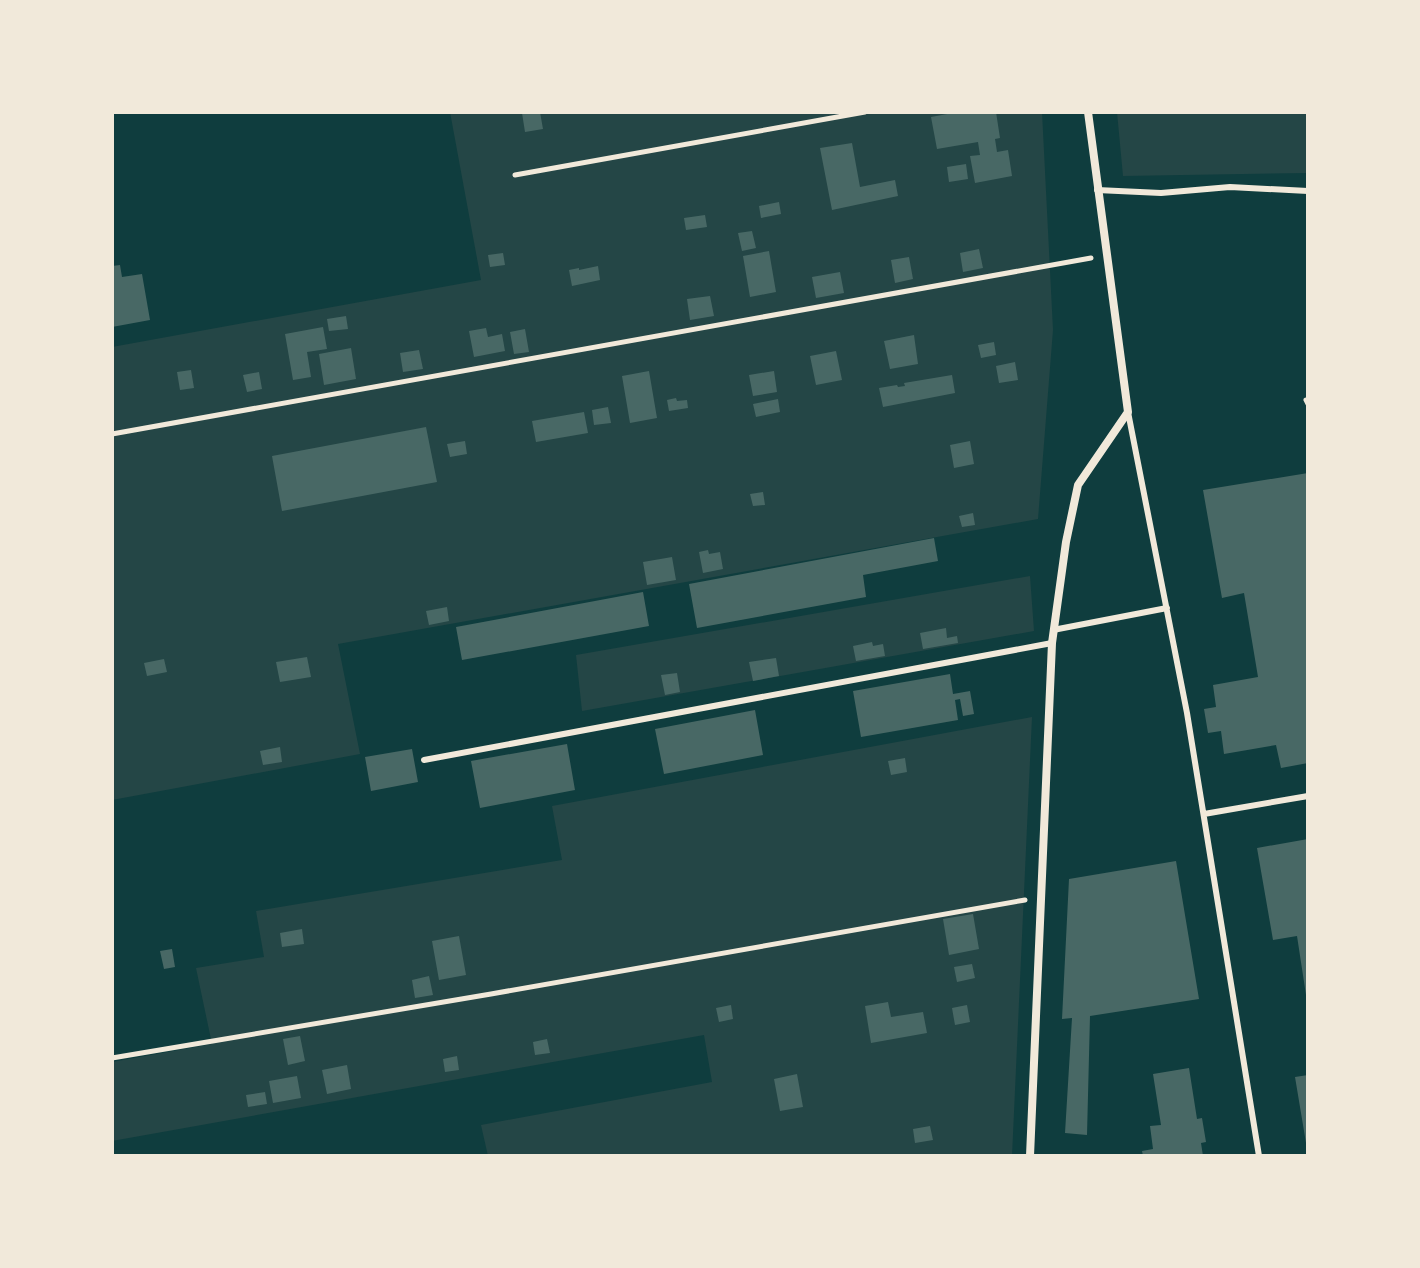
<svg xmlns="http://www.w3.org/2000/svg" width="1420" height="1268" font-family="'Alegreya Sans',sans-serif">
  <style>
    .green { fill: #244646 }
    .building { fill: #486865 }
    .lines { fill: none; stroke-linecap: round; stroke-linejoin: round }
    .path { stroke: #f1e9da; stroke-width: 5 }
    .service { stroke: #f1e9da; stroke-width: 6 }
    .minor { stroke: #f1e9da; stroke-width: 8 }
  </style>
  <rect width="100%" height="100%" fill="#0f3d3e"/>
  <path class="green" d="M 450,112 L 1042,112 L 1053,330 L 1038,519 L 338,644 L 360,754 L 112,800 L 112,347 L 481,280 Z
    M 1117,112 L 1308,112 L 1308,173 L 1123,176 Z
    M 1030,576 L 1034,631 L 582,711 L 576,655 Z
    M 1032,717 L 1012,1156 L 488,1156 L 481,1125 L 712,1082 L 704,1035 L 112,1141 L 112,1062 L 212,1044 L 196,968 L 264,957 L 256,911 L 562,860 L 552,806 Z"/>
  <path class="building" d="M 529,112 L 540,112 L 543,129 L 525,132 L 522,113 Z
    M 958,112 L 996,112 L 1000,138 L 995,139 L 997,152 L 1008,150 L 1012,176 L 975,183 L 970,156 L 980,155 L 978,142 L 937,149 L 931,117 Z
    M 852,143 L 860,187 L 895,180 L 898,196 L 832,210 L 820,148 Z
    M 966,164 L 968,179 L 949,182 L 947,167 Z
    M 779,202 L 781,214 L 761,218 L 759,206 Z
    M 705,215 L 707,227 L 686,230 L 684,218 Z
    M 752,231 L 756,248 L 742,251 L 738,233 Z
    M 979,249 L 983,268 L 963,272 L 960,253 Z
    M 769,251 L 776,292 L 750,297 L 743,256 Z
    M 503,253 L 505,265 L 490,267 L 488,255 Z
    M 909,257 L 913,279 L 895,283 L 891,260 Z
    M 120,265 L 122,277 L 142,274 L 150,320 L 112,327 L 112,266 Z
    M 598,266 L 600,280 L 572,286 L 569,270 L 579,268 L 579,270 Z
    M 840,272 L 844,293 L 816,298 L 812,277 Z
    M 710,296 L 714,316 L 690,320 L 687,299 Z
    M 346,316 L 348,329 L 329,331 L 327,319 Z
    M 323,327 L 327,349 L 307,352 L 311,377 L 293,380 L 285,334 Z
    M 486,328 L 488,337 L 502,334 L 505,351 L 474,357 L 469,331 Z
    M 525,329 L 529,352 L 514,354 L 510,332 Z
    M 914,335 L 918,364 L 890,369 L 884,341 Z
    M 994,342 L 996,355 L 981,358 L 978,345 Z
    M 351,348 L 356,379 L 324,385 L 319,354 Z
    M 419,350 L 423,369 L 403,372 L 400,353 Z
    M 836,351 L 842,380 L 816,385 L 810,356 Z
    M 1015,362 L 1018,380 L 999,383 L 996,366 Z
    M 191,370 L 194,388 L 180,390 L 177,372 Z
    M 649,371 L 657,418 L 630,423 L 622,376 Z
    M 774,371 L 777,392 L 753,396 L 749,375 Z
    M 259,372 L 262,389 L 247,392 L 243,375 Z
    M 952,375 L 955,393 L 883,407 L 879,388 L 897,385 L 898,387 L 905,386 L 904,383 Z
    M 676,398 L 677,401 L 687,400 L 688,408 L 669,411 L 667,400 Z
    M 778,399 L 780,412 L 756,417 L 753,404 Z
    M 608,407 L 611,423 L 594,425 L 592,410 Z
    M 584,412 L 588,433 L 536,442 L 532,421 Z
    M 426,427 L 437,482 L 282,511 L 272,456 Z
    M 465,441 L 467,454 L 450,457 L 447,444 Z
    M 970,441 L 974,464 L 954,468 L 950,445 Z
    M 1308,473 L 1308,763 L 1281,768 L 1276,745 L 1224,754 L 1221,731 L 1208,733 L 1204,709 L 1216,707 L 1213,685 L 1258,677 L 1244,593 L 1222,598 L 1203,490 Z
    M 763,492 L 765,505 L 753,506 L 750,494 Z
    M 973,513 L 975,525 L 962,527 L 959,516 Z
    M 934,538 L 938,561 L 863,575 L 866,597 L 697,628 L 689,584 Z
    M 708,550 L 709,554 L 720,552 L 723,569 L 703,573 L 699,552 Z
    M 672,557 L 676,580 L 647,585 L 643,562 Z
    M 643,592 L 649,626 L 462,660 L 456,627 Z
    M 447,607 L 449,621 L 429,625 L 426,611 Z
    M 946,628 L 947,638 L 957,636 L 958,643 L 923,649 L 920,633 Z
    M 872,642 L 873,646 L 883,644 L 885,656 L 856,661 L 853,646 Z
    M 307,657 L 311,677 L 280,682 L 276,662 Z
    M 776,658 L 779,676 L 753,681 L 749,662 Z
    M 164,659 L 167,672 L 147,676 L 144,663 Z
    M 677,673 L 680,692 L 665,695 L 661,675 Z
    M 950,674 L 953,694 L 970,691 L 974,714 L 963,716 L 960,699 L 955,700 L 958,720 L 861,737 L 853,691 Z
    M 755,710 L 763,755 L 664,774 L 655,729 Z
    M 567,744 L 575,790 L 480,808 L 471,761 Z
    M 280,747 L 282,762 L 263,765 L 260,751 Z
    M 412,749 L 418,782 L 371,791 L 365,757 Z
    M 905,758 L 907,772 L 891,775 L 888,761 Z
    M 1308,839 L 1308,995 L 1306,995 L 1297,936 L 1273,940 L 1257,848 Z
    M 1176,861 L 1199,999 L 1090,1016 L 1087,1135 L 1065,1133 L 1072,1018 L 1062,1019 L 1069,879 Z
    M 973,914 L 979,949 L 949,955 L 943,919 Z
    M 302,929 L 304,944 L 282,947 L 280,933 Z
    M 459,936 L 466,975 L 439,980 L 432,941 Z
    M 172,949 L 175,967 L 164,969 L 160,951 Z
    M 972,964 L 975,978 L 957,982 L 954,967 Z
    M 429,976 L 433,995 L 415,998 L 412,980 Z
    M 888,1002 L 891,1017 L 923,1012 L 927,1033 L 871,1043 L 865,1006 Z
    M 731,1005 L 733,1019 L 719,1022 L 716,1008 Z
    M 967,1005 L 970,1022 L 955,1025 L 952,1008 Z
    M 300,1036 L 305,1061 L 288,1065 L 283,1039 Z
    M 547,1039 L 550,1053 L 535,1055 L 533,1042 Z
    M 457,1056 L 459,1070 L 445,1072 L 443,1059 Z
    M 347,1065 L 351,1089 L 327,1094 L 322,1070 Z
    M 1189,1068 L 1197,1119 L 1202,1118 L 1206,1142 L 1201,1143 L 1203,1156 L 1143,1156 L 1142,1151 L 1153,1149 L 1150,1126 L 1161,1125 L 1153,1074 Z
    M 797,1074 L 803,1107 L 780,1111 L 774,1079 Z
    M 1308,1075 L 1308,1143 L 1306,1143 L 1295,1077 Z
    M 297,1076 L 301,1098 L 273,1103 L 269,1081 Z
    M 265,1092 L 267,1104 L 248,1107 L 246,1095 Z
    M 930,1126 L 933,1140 L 915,1143 L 913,1129 Z"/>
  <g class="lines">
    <path class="path" d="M 515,175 L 865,112
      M 1306,400 L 1308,404
      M 112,434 L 1091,258
      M 112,1058 L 491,994 L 1025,900"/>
    <path class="service" d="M 1097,190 L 1161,193 L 1230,187 L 1308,191
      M 1128,412 L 1187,713 L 1259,1156
      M 1053,630 L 1167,608
      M 424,760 L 1052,643
      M 1204,814 L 1308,796"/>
    <path class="minor" d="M 1030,1156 L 1052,643 L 1066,542 L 1078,485 L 1128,412 L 1088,112"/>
  </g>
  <rect width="1420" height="1268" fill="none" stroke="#f1e9da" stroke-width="228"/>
</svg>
